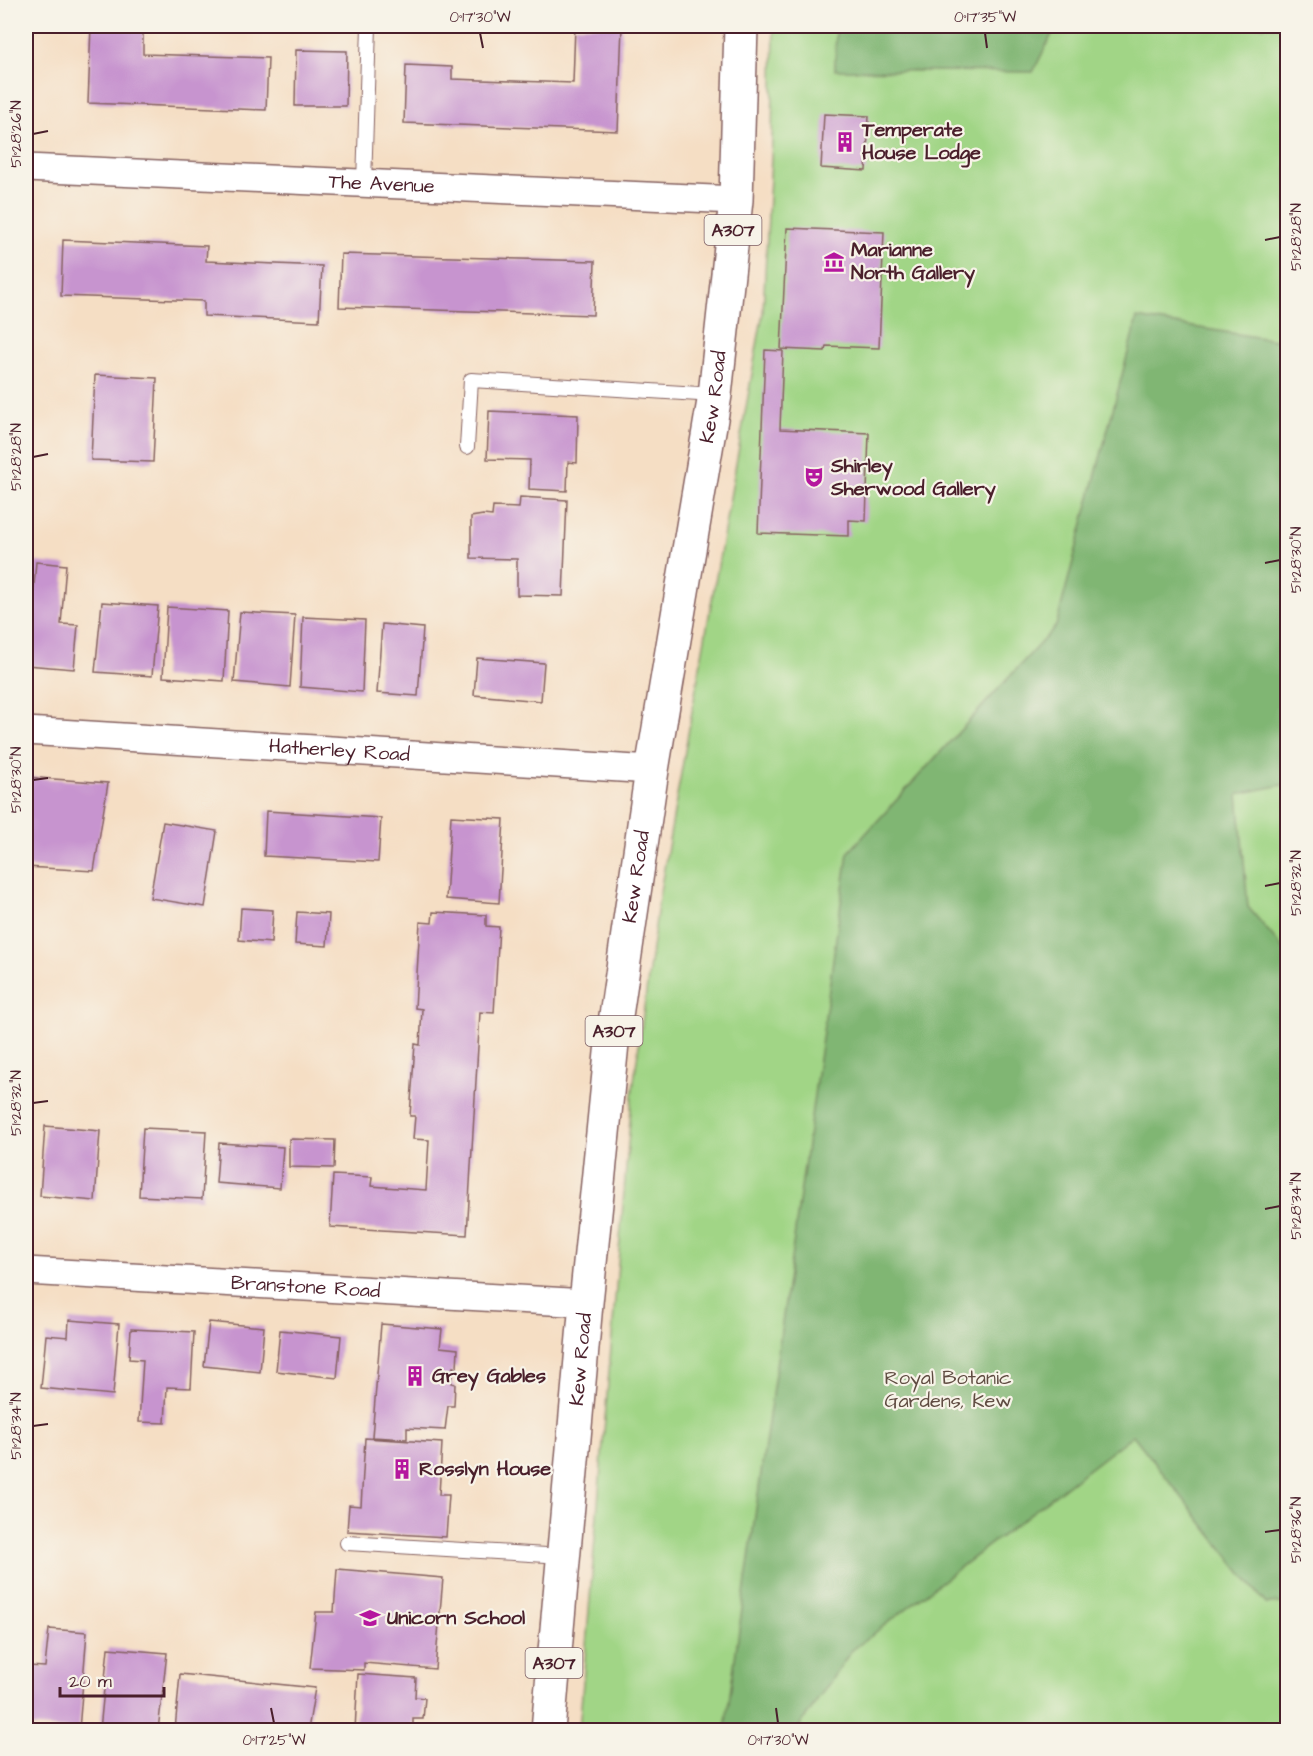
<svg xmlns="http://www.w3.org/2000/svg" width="1313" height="1756" font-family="'Architects Daughter',sans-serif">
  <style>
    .green { fill: #a1d586; stroke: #767a58; stroke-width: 1.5 }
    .forest { fill: #80b673; stroke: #656a4f; stroke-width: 1.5 }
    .building { fill: #c794cf }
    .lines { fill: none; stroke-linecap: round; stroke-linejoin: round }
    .service-casing { stroke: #866261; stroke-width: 16 }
    .minor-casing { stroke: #866261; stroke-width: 30 }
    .primary-casing { stroke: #866261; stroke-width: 36 }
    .service { stroke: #fff; stroke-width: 14 }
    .minor { stroke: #fff; stroke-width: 27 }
    .primary { stroke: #fff; stroke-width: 33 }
    .ticks { fill: none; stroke: #4a1f2b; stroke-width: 2 }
    .labels { text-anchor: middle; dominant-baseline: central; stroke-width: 4.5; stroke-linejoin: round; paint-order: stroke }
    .shield { fill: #f7f3e8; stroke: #7e5f64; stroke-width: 1.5 }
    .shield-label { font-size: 18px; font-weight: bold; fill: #4a1f2b }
    .poi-label { font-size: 20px; font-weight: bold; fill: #4a1f2b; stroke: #f7f3e8; text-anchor: start }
    .street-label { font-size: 20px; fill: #4a1f2b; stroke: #f7f3e8 }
    .park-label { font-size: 20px; fill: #604c42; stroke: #f7f3e8 }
    .neatline { fill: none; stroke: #4a1f2b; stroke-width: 2 }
    .ticks-label { font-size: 15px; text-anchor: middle; fill: #4a1f2b }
  </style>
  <rect width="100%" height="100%" fill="#f7f3e8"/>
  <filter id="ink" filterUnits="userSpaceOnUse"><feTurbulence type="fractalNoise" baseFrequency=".0167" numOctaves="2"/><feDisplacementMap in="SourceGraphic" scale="12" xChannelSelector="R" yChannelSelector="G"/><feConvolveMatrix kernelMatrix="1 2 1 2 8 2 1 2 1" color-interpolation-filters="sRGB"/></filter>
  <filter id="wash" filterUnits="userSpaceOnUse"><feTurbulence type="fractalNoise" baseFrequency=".008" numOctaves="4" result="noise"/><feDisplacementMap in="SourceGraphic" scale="24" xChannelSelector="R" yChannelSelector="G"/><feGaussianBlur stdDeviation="1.35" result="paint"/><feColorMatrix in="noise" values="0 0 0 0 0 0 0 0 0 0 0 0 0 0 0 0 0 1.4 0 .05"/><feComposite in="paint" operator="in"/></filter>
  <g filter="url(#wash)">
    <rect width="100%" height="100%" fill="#f5dec4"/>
    <path class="green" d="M 774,26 L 1287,26 L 1287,1730 L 579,1730 L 632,1096 L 659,897 L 763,312 L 772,139 Z"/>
    <path class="forest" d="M 836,26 L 1056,26 L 1033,72 L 835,70 Z
      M 1137,318 L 1287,342 L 1287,784 L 1238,794 L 1248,907 L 1287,953 L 1287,1603 L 1266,1604 L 1133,1435 L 851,1651 L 797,1730 L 725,1730 L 848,853 L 1056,626 Z"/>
    <g id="blocks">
      <path class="building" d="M 91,26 L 143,26 L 143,54 L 268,58 L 266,110 L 88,103 Z
        M 575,26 L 622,26 L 618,131 L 404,123 L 406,65 L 452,67 L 452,79 L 573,83 Z
        M 296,50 L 347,51 L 346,106 L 295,106 Z
        M 824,114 L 869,116 L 866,171 L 821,168 Z
        M 787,228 L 884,232 L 879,348 L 826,346 L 825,351 L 781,349 Z
        M 63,240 L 207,246 L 206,261 L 322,266 L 319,321 L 204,316 L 204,301 L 61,296 Z
        M 341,254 L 595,261 L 593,315 L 339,307 Z
        M 765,350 L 783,351 L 780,429 L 869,433 L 866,521 L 849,520 L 849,536 L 758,533 Z
        M 95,375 L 157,378 L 153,462 L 91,460 Z
        M 489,411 L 578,415 L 577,463 L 568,462 L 567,491 L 529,489 L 530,460 L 487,459 Z
        M 520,497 L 567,500 L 563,596 L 517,595 L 517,559 L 471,558 L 471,517 L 483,515 L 492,516 L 493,507 L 519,508 Z
        M 36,562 L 66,565 L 61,624 L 78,625 L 74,669 L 26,665 L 26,620 L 31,620 Z
        M 102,602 L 158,606 L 152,676 L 95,672 Z
        M 167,607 L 228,611 L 224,681 L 163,677 Z
        M 240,612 L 295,615 L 290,687 L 234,682 Z
        M 303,617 L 365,620 L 362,692 L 300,687 Z
        M 382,624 L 423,628 L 418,696 L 377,693 Z
        M 477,658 L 544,663 L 541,701 L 474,695 Z
        M 26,777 L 108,783 L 94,871 L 26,867 Z
        M 266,811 L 381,818 L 378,862 L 264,856 Z
        M 451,816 L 504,819 L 499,903 L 446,899 Z
        M 163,822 L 217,831 L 205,907 L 150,898 Z
        M 241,908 L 273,910 L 271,943 L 239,940 Z
        M 297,912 L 329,914 L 327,946 L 295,944 Z
        M 433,912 L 486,915 L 486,926 L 499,927 L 494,1013 L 480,1012 L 467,1235 L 330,1227 L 333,1175 L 372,1177 L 371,1186 L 426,1190 L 429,1140 L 413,1139 L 415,1116 L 410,1116 L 415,1044 L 420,1045 L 422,1009 L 415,1008 L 420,922 L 432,923 Z
        M 45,1126 L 100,1131 L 95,1201 L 40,1196 Z
        M 143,1128 L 206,1131 L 202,1199 L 139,1196 Z
        M 289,1139 L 335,1140 L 334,1168 L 289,1167 Z
        M 219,1143 L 283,1147 L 280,1188 L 216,1183 Z
        M 69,1320 L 119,1324 L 113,1395 L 41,1388 L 46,1335 L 68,1337 Z
        M 209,1322 L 264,1327 L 260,1372 L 204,1366 Z
        M 381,1324 L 442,1329 L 440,1347 L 458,1349 L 457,1368 L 453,1367 L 451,1383 L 455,1384 L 454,1406 L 448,1406 L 445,1430 L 407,1428 L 407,1439 L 372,1437 Z
        M 131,1329 L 194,1332 L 191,1388 L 167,1387 L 165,1423 L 139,1422 L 143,1360 L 129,1359 Z
        M 280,1330 L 341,1336 L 337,1378 L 276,1371 Z
        M 365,1438 L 442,1443 L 439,1495 L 449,1495 L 446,1537 L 347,1531 L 349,1505 L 361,1506 Z
        M 337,1569 L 443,1578 L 435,1669 L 364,1663 L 364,1670 L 310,1668 L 316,1612 L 334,1612 Z
        M 49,1629 L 87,1632 L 79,1730 L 26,1726 L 28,1666 L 45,1667 Z
        M 108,1648 L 167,1653 L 158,1730 L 100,1730 Z
        M 180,1674 L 315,1688 L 308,1730 L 175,1730 Z
        M 358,1674 L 416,1678 L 415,1697 L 425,1698 L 423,1719 L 413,1719 L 413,1730 L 355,1730 Z"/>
    </g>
  </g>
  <g filter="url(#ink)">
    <use href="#blocks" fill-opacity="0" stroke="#866261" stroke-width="1.5"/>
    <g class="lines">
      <g class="service-casing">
        <path id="service" d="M 364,183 L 369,26
          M 467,447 L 471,380 L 715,395
          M 347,1543 L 563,1556"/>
      </g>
      <g class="minor-casing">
        <g id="minor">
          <path id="s1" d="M 26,168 L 736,200"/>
          <path id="s2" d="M 26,731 L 652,770"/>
          <path id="s3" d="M 26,1271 L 586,1303"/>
        </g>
      </g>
      <g class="primary-casing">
        <g id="primary">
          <path id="s4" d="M 548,1730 L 586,1303 L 612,1043 L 652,770 L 715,395 L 736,200 L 741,26"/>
        </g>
      </g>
      <use href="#service" class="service"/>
      <use href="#minor" class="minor"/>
      <use href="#primary" class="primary"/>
    </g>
  </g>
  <path class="ticks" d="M 480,33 L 483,48M 985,33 L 987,48M 33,134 L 48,131M 1265,240 L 1280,237M 33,457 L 48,454M 1265,563 L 1280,560M 33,780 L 48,778M 1265,886 L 1280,883M 33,1103 L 48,1101M 1265,1209 L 1280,1206M 33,1426 L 48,1424M 1265,1532 L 1280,1530M 271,1708 L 274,1723M 776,1708 L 778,1723"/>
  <defs>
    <g id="building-bare" transform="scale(1.62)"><path d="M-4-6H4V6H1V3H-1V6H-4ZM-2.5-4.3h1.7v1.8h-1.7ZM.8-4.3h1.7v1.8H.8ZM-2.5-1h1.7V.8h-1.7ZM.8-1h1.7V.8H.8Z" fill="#b5179e" stroke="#f7f3e8" stroke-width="2.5" paint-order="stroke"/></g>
    <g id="museum-bare" transform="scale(1.62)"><path d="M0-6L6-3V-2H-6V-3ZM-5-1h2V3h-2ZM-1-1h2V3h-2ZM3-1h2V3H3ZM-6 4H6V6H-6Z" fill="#b5179e" stroke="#f7f3e8" stroke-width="2.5" paint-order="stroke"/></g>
    <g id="theatre-bare" transform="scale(1.62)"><path d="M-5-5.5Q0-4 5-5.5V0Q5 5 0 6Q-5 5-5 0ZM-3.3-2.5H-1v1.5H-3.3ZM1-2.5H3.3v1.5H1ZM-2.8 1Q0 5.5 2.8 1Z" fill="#b5179e" stroke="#f7f3e8" stroke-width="2.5" paint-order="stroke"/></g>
    <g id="school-bare" transform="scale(1.62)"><path d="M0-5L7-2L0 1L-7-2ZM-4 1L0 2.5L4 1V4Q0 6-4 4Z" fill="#b5179e" stroke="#f7f3e8" stroke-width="2.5" paint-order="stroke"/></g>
  </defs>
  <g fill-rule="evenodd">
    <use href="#building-bare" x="845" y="142"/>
    <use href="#museum-bare" x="834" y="262"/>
    <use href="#theatre-bare" x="814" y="477"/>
    <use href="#building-bare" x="415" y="1376"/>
    <use href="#building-bare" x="402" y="1469"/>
    <use href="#school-bare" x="370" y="1618"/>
  </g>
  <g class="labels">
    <g class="shield">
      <rect x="704.5" y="215" width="57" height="30" rx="4.5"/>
      <rect x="585.5" y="1016" width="57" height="30" rx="4.5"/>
      <rect x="525.5" y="1648" width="57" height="30" rx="4.5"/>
    </g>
    <g class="shield-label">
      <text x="733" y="230">A307</text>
      <text x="614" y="1031">A307</text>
      <text x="554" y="1663">A307</text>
    </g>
    <g class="poi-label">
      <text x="862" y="130">Temperate<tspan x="862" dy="23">House Lodge</tspan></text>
      <text x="851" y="250">Marianne<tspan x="851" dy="23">North Gallery</tspan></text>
      <text x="831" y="466">Shirley<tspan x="831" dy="23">Sherwood Gallery</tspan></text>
      <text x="432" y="1376">Grey Gables</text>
      <text x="419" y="1469">Rosslyn House</text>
      <text x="387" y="1618">Unicorn School</text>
    </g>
    <g class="street-label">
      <text stroke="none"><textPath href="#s1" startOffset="356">The Avenue</textPath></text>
      <text stroke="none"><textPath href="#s4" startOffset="1344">Kew Road</textPath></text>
      <text stroke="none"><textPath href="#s2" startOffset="314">Hatherley Road</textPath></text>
      <text stroke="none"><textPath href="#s4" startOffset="858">Kew Road</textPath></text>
      <text stroke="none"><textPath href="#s3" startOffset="280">Branstone Road</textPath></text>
      <text stroke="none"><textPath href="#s4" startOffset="372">Kew Road</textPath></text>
    </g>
    <g class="park-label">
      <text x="948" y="1378">Royal Botanic<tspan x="948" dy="23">Gardens, Kew</tspan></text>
    </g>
  </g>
  <rect width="1313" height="1756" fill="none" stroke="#f7f3e8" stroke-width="66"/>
  <path d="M60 1687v9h104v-9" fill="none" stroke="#4a1f2b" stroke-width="3"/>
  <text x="69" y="1687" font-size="18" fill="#4a1f2b" stroke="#f7f3e8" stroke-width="4.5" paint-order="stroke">20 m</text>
  <rect x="33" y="33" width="1247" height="1690" class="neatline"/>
  <g class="ticks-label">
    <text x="480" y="22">0°17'30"W</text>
    <text x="985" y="22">0°17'35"W</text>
    <text transform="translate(16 134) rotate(-90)" y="5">51°28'26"N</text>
    <text transform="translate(1296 237) rotate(-90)" y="5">51°28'28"N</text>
    <text transform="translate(16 457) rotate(-90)" y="5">51°28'28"N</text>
    <text transform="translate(1296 560) rotate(-90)" y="5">51°28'30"N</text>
    <text transform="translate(16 780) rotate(-90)" y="5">51°28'30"N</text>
    <text transform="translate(1296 883) rotate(-90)" y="5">51°28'32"N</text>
    <text transform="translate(16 1103) rotate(-90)" y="5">51°28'32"N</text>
    <text transform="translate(1296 1206) rotate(-90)" y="5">51°28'34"N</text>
    <text transform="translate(16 1426) rotate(-90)" y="5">51°28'34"N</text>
    <text transform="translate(1296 1530) rotate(-90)" y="5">51°28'36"N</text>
    <text x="274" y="1745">0°17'25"W</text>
    <text x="778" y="1745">0°17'30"W</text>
  </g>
</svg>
